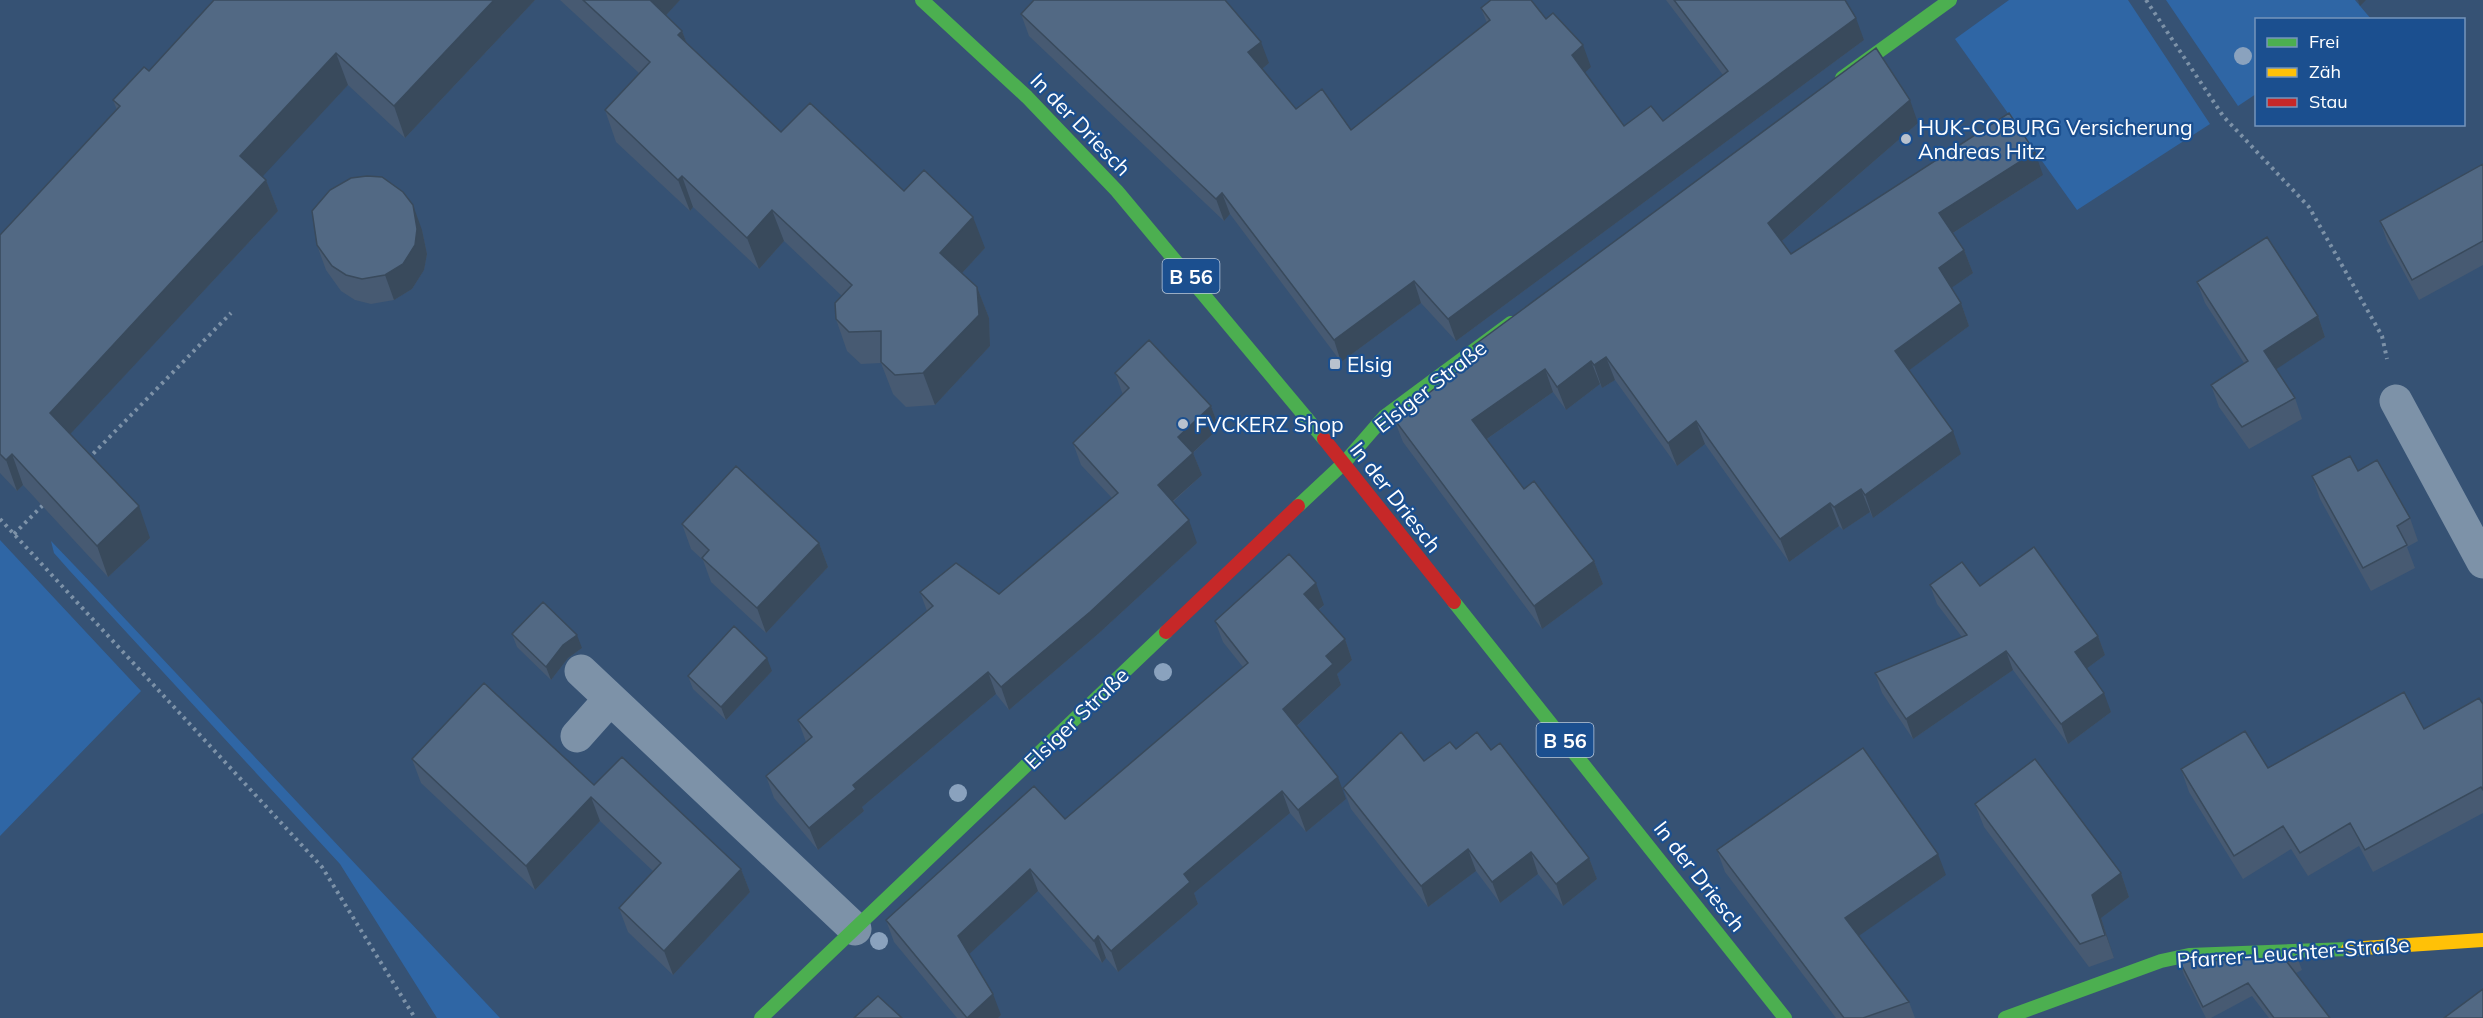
<svg xmlns="http://www.w3.org/2000/svg" width="2483" height="1018" font-family="Mulish,sans-serif">
  <style>
    .green { fill: #2f66a5 }
    .lines { fill: none; stroke-linecap: round; stroke-linejoin: round }
    .path { stroke: #7d92a8; stroke-width: 4; stroke-dasharray: 3 4.5; stroke-linecap: butt }
    .street { stroke: #7d92a8; stroke-width: 33 }
    .fast { stroke: #4caf50; stroke-width: 14 }
    .slow { stroke: #ffc107; stroke-width: 14 }
    .jam { stroke: #c62828; stroke-width: 14 }
    .tree { fill: #8aa2be }
    .wall { fill: #475a72 }
    .shaded-wall { fill: #394a5c }
    .building { fill: #526984; stroke: #394a5c; stroke-width: 1.5 }
    .poi-dot { fill: #b9c2ce; stroke: #1b4f8f; stroke-width: 2 }
    .labels { text-anchor: middle; dominant-baseline: central; stroke-width: 4.5; stroke-linejoin: round; paint-order: stroke }
    .shield { fill: #1b4f8f; stroke: #bbcadd; stroke-width: 1.5 }
    .shield-label { font-size: 20px; font-weight: bold; fill: #fff }
    .street-label { font-size: 21px; fill: #fff; stroke: #1b4f8f }
    .poi-label { font-size: 21px; fill: #fff; stroke: #1b4f8f; text-anchor: start }
  </style>
  <rect width="100%" height="100%" fill="#365274"/>
  <path class="green" d="M 2009,0 L 2128,0 L 2210,124 L 2077,210 L 1955,39 Z
    M 2166,0 L 2355,0 L 2371,19 L 2256,20 L 2256,94 L 2238,106 Z
    M 0,540 L 141,691 L 0,836 Z
    M 51,541 L 97,589 L 500,1018 L 437,1018 L 340,864 L 69,570 L 54,553 Z"/>
  <g class="lines">
    <path class="path" d="M 2146,0 L 2223,116 L 2309,207 L 2382,336 L 2387,359
      M 88,459 L 231,313
      M 0,519 L 322,867 L 415,1018
      M 14,534 L 45,503"/>
    <path class="street" d="M 2396,401 L 2483,562
      M 581,671 L 855,929
      M 577,736 L 610,699"/>
    <path class="fast" d="M 922,0 L 1027,97 L 1117,191 L 1324,439
      M 1842,78 L 1950,0
      M 1298,506 L 1344,463 L 1384,417 L 1511,323
      M 1454,602 L 1785,1018
      M 761,1018 L 1166,632
      M 2005,1018 L 2161,961 L 2189,955 L 2348,949"/>
    <path class="slow" d="M 2348,949 L 2483,940"/>
    <path class="jam" d="M 1324,439 L 1454,602
      M 1166,632 L 1298,506"/>
  </g>
  <g class="tree">
    <circle cx="2243" cy="56" r="9"/>
    <circle cx="1163" cy="672" r="9"/>
    <circle cx="958" cy="793" r="9"/>
    <circle cx="879" cy="941" r="9"/>
  </g>
  <path class="wall" d="M 214,0 L 535,0 L 405,138 L 348,85 L 262,176 L 266,180 L 278,211 L 70,434 L 150,538 L 108,577 L 23,485 L 17,491 L 0,473 L 0,235 L 117,110 L 113,100 L 149,71 Z
    M 560,0 L 680,0 L 666,15 L 682,31 L 687,44 L 781,132 L 904,191 L 985,248 L 962,273 L 977,287 L 989,318 L 990,346 L 935,405 L 906,407 L 893,394 L 881,363 L 861,364 L 847,351 L 836,319 L 842,296 L 784,241 L 759,269 L 693,207 L 690,211 L 616,142 L 605,110 L 639,73 Z
    M 1666,0 L 1845,0 L 1864,40 L 1456,341 L 1421,303 L 1341,362 L 1230,214 L 1224,221 L 1029,36 L 1021,14 L 1269,63 L 1262,69 L 1296,109 L 1351,130 L 1487,23 L 1481,8 L 1546,19 L 1591,67 L 1585,72 L 1624,126 L 1663,121 L 1723,75 Z
    M 1918,123 L 1782,241 L 1791,254 L 2043,175 L 1953,233 L 1964,250 L 1973,273 L 1951,288 L 1961,303 L 1969,326 L 1909,370 L 1961,454 L 1873,518 L 1870,512 L 1843,530 L 1839,526 L 1789,562 L 1705,444 L 1677,466 L 1615,380 L 1602,388 L 1600,384 L 1566,410 L 1553,392 L 1487,439 L 1524,489 L 1594,561 L 1603,584 L 1542,629 L 1403,442 L 1394,419 L 1477,357 L 1473,346 Z
    M 2483,164 L 2483,265 L 2419,300 L 2387,241 L 2380,221 Z
    M 422,230 L 427,254 L 424,270 L 412,289 L 394,300 L 371,304 L 355,300 L 341,291 L 326,270 L 317,245 Z
    M 2197,282 L 2318,316 L 2325,337 L 2276,369 L 2295,398 L 2302,419 L 2249,449 L 2219,407 L 2211,385 L 2244,363 L 2205,303 Z
    M 1115,373 L 1211,406 L 1219,428 L 1193,453 L 1202,475 L 1173,502 L 1197,543 L 1098,634 L 1009,710 L 996,694 L 862,807 L 864,811 L 818,850 L 774,798 L 766,776 L 806,742 L 798,720 L 927,611 L 920,592 L 999,594 L 1112,498 L 1081,465 L 1073,443 L 1123,395 Z
    M 2358,471 L 2410,518 L 2418,541 L 2407,547 L 2415,568 L 2371,591 L 2320,499 L 2312,476 Z
    M 682,524 L 819,543 L 828,567 L 766,633 L 711,582 L 703,560 L 691,549 Z
    M 1930,585 L 1980,586 L 2098,636 L 2105,655 L 2086,669 L 2111,712 L 2068,744 L 2013,670 L 1913,739 L 1882,693 L 1875,673 L 1962,637 L 1937,604 Z
    M 1324,605 L 1319,610 L 1345,639 L 1352,660 L 1337,674 L 1341,685 L 1297,726 L 1346,799 L 1306,832 L 1290,813 L 1194,893 L 1198,904 L 1118,972 L 1106,958 L 1102,963 L 1038,891 L 969,954 L 1001,1015 L 998,1018 L 957,1018 L 894,942 L 886,920 L 1065,819 L 1243,667 L 1223,642 L 1215,621 Z
    M 512,634 L 582,648 L 568,658 L 551,680 L 517,647 Z
    M 772,671 L 726,720 L 693,689 L 688,676 Z
    M 2483,704 L 2483,813 L 2373,872 L 2359,846 L 2308,876 L 2291,849 L 2243,879 L 2189,792 L 2181,769 L 2268,768 L 2424,729 Z
    M 1456,749 L 1491,750 L 1589,858 L 1597,879 L 1563,906 L 1538,874 L 1500,903 L 1476,871 L 1428,907 L 1351,809 L 1343,788 L 1424,761 Z
    M 412,759 L 594,785 L 741,869 L 750,892 L 673,975 L 628,932 L 619,908 L 653,871 L 600,821 L 535,890 L 421,783 Z
    M 1975,804 L 2121,873 L 2129,897 L 2101,918 L 2114,958 L 2089,967 L 1984,827 Z
    M 1717,850 L 1946,875 L 1858,936 L 1909,1002 L 1915,1018 L 1836,1018 L 1725,872 Z
    M 2297,957 L 2302,970 L 2296,973 L 2330,1018 L 2269,1018 L 2252,996 L 2211,1018 L 2206,1018 L 2184,975 L 2180,962 Z"/>
  <path class="shaded-wall" d="M 494,0 L 535,0 L 405,138 L 394,106 Z
    M 646,0 L 680,0 L 656,26 Z
    M 2358,0 L 2366,0 L 2360,6 Z
    M 1856,18 L 1864,40 L 1456,341 L 1448,319 Z
    M 682,31 L 694,62 L 678,35 Z
    M 1261,42 L 1269,63 L 1256,74 L 1248,52 Z
    M 1583,45 L 1591,67 L 1580,77 L 1572,55 Z
    M 336,53 L 348,85 L 252,188 L 240,156 Z
    M 1910,100 L 1918,123 L 1776,246 L 1768,223 Z
    M 2035,152 L 2043,175 L 1948,236 L 1939,213 Z
    M 682,176 L 693,207 L 690,211 L 678,180 Z
    M 266,180 L 278,211 L 61,444 L 50,413 Z
    M 1222,193 L 1230,214 L 1224,221 L 1216,199 Z
    M 413,205 L 422,230 L 427,254 L 424,270 L 412,289 L 394,300 L 385,275 Z
    M 772,210 L 784,241 L 759,269 L 747,238 Z
    M 973,217 L 985,248 L 952,284 L 940,253 Z
    M 1964,250 L 1973,273 L 1947,291 L 1939,268 Z
    M 1414,281 L 1421,303 L 1341,362 L 1334,340 Z
    M 977,287 L 989,318 L 990,346 L 935,405 L 923,373 Z
    M 1961,303 L 1969,326 L 1904,374 L 1895,351 Z
    M 2318,316 L 2325,337 L 2272,372 L 2264,351 Z
    M 1606,357 L 1615,380 L 1602,388 L 1594,365 Z
    M 1591,361 L 1600,384 L 1566,410 L 1557,387 Z
    M 1545,369 L 1553,392 L 1481,443 L 1472,420 Z
    M 1211,406 L 1219,428 L 1186,459 L 1178,437 Z
    M 1696,421 L 1705,444 L 1677,466 L 1668,443 Z
    M 1953,431 L 1961,454 L 1873,518 L 1865,495 Z
    M 1193,453 L 1202,475 L 1166,507 L 1158,485 Z
    M 12,454 L 23,485 L 17,491 L 6,460 Z
    M 1861,489 L 1870,512 L 1843,530 L 1834,507 Z
    M 1830,503 L 1839,526 L 1789,562 L 1780,539 Z
    M 139,506 L 150,538 L 108,577 L 97,546 Z
    M 1189,520 L 1197,543 L 1098,634 L 1009,710 L 1001,687 Z
    M 819,543 L 828,567 L 766,633 L 757,608 Z
    M 1594,561 L 1603,584 L 1542,629 L 1534,606 Z
    M 1316,583 L 1324,605 L 1312,615 L 1304,594 Z
    M 577,635 L 582,648 L 568,658 L 551,680 L 546,667 L 563,645 Z
    M 2098,636 L 2105,655 L 2082,672 L 2075,652 Z
    M 1345,639 L 1352,660 L 1337,674 L 1341,685 L 1291,731 L 1283,709 L 1326,656 Z
    M 2006,651 L 2013,670 L 1913,739 L 1906,719 Z
    M 767,658 L 772,671 L 726,720 L 721,707 Z
    M 988,672 L 996,694 L 862,807 L 864,811 L 818,850 L 809,828 L 853,785 Z
    M 2104,693 L 2111,712 L 2068,744 L 2061,724 Z
    M 1338,777 L 1346,799 L 1306,832 L 1298,810 Z
    M 1282,791 L 1290,813 L 1194,893 L 1198,904 L 1118,972 L 1111,951 L 1184,874 Z
    M 591,797 L 600,821 L 535,890 L 526,866 Z
    M 1468,849 L 1476,871 L 1428,907 L 1421,886 Z
    M 1531,852 L 1538,874 L 1500,903 L 1492,882 Z
    M 1938,854 L 1946,875 L 1853,940 L 1845,918 Z
    M 1589,858 L 1597,879 L 1563,906 L 1556,884 Z
    M 741,869 L 750,892 L 673,975 L 664,951 Z
    M 1030,869 L 1038,891 L 966,957 L 958,936 Z
    M 2121,873 L 2129,897 L 2101,918 L 2114,958 L 2092,895 Z
    M 1098,936 L 1106,958 L 1102,963 L 1094,941 Z
    M 993,994 L 1001,1015 L 998,1018 L 967,1018 Z"/>
  <path class="building" d="M 214,0 L 494,0 L 394,106 L 336,53 L 240,156 L 266,180 L 50,413 L 139,506 L 97,546 L 12,454 L 6,460 L 0,454 L 0,235 L 120,106 L 113,100 L 144,67 L 149,71 Z
    M 583,0 L 650,0 L 682,31 L 678,35 L 781,132 L 810,103 L 904,191 L 924,170 L 973,217 L 940,253 L 977,287 L 979,315 L 923,373 L 895,375 L 881,362 L 881,331 L 849,332 L 836,319 L 835,303 L 852,285 L 772,210 L 747,238 L 682,176 L 678,180 L 605,110 L 650,62 Z
    M 1034,0 L 1225,0 L 1261,42 L 1248,52 L 1296,109 L 1322,89 L 1351,130 L 1490,20 L 1481,8 L 1491,0 L 1531,0 L 1546,19 L 1553,13 L 1583,45 L 1572,55 L 1624,126 L 1651,106 L 1663,121 L 1728,71 L 1674,0 L 1845,0 L 1856,18 L 1448,319 L 1414,281 L 1334,340 L 1222,193 L 1216,199 L 1021,14 Z
    M 1876,48 L 1910,100 L 1768,223 L 1791,254 L 2009,113 L 2035,152 L 1939,213 L 1964,250 L 1939,268 L 1961,303 L 1895,351 L 1953,431 L 1865,495 L 1861,489 L 1834,507 L 1830,503 L 1780,539 L 1696,421 L 1668,443 L 1606,357 L 1594,365 L 1591,361 L 1557,387 L 1545,369 L 1472,420 L 1524,489 L 1534,481 L 1594,561 L 1534,606 L 1394,419 L 1481,354 L 1473,346 Z
    M 2483,164 L 2483,241 L 2412,280 L 2380,221 Z
    M 367,176 L 382,177 L 403,192 L 413,205 L 417,229 L 415,245 L 403,264 L 385,275 L 362,279 L 346,275 L 332,266 L 317,245 L 312,211 L 330,190 L 351,178 Z
    M 2267,237 L 2318,316 L 2264,351 L 2295,398 L 2242,427 L 2211,385 L 2248,361 L 2197,282 Z
    M 1149,340 L 1211,406 L 1178,437 L 1193,453 L 1158,485 L 1189,520 L 1090,612 L 1001,687 L 988,672 L 853,785 L 856,789 L 809,828 L 766,776 L 812,737 L 798,720 L 933,606 L 920,592 L 956,563 L 999,594 L 1118,493 L 1073,443 L 1129,388 L 1115,373 Z
    M 2350,456 L 2358,471 L 2377,460 L 2410,518 L 2397,526 L 2407,545 L 2363,568 L 2312,476 Z
    M 736,466 L 819,543 L 757,608 L 702,558 L 709,550 L 682,524 Z
    M 2034,547 L 2098,636 L 2075,652 L 2104,693 L 2061,724 L 2006,651 L 1906,719 L 1875,673 L 1967,635 L 1930,585 L 1962,562 L 1980,586 Z
    M 1289,554 L 1316,583 L 1304,594 L 1345,639 L 1326,656 L 1333,664 L 1283,709 L 1338,777 L 1298,810 L 1282,791 L 1184,874 L 1190,882 L 1111,951 L 1098,936 L 1094,941 L 1030,869 L 958,936 L 993,994 L 967,1018 L 886,920 L 1034,786 L 1065,819 L 1248,663 L 1215,621 Z
    M 543,602 L 577,635 L 563,645 L 546,667 L 512,634 Z
    M 734,626 L 767,658 L 721,707 L 688,676 Z
    M 484,683 L 594,785 L 622,757 L 741,869 L 664,951 L 619,908 L 661,863 L 591,797 L 526,866 L 412,759 Z
    M 2404,692 L 2424,729 L 2479,698 L 2483,704 L 2483,790 L 2481,787 L 2365,850 L 2350,823 L 2300,853 L 2283,826 L 2234,856 L 2181,769 L 2245,731 L 2268,768 Z
    M 1401,732 L 1424,761 L 1450,742 L 1456,749 L 1477,732 L 1491,750 L 1500,743 L 1589,858 L 1556,884 L 1531,852 L 1492,882 L 1468,849 L 1421,886 L 1343,788 Z
    M 1863,748 L 1938,854 L 1845,918 L 1909,1002 L 1863,1018 L 1844,1018 L 1717,850 Z
    M 2035,759 L 2121,873 L 2092,895 L 2105,935 L 2080,944 L 1975,804 Z
    M 2297,957 L 2287,962 L 2330,1018 L 2274,1018 L 2248,983 L 2203,1007 L 2180,962 Z
    M 2483,989 L 2483,1018 L 2444,1018 Z
    M 878,996 L 902,1018 L 854,1018 Z"/>
  <g class="poi-dot">
    <circle cx="1906" cy="139" r="6"/>
    <rect x="1329" y="358" width="12" height="12" rx="3"/>
    <circle cx="1183" cy="424" r="6"/>
  </g>
  <g class="labels">
    <g class="shield">
      <rect x="1162.5" y="259" width="57" height="34" rx="4.5"/>
      <rect x="1536.5" y="723" width="57" height="34" rx="4.5"/>
    </g>
    <g class="shield-label">
      <text x="1191" y="276">B 56</text>
      <text x="1565" y="740">B 56</text>
    </g>
    <g class="street-label">
      <text transform="translate(1081 124) rotate(46)">In der Driesch</text>
      <text transform="translate(1430 386) rotate(-38)">Elsiger Straße</text>
      <text transform="translate(1396 497) rotate(52)">In der Driesch</text>
      <text transform="translate(1076 718) rotate(-44)">Elsiger Straße</text>
      <text transform="translate(1700 876) rotate(52)">In der Driesch</text>
      <text transform="translate(2293 952) rotate(-4)">Pfarrer-Leuchter-Straße</text>
    </g>
    <g class="poi-label">
      <text x="1918" y="127">HUK-COBURG Versicherung<tspan x="1918" dy="24">Andreas Hitz</tspan></text>
      <text x="1347" y="364">Elsig</text>
      <text x="1195" y="424">FVCKERZ Shop</text>
    </g>
  </g>
  <rect x="2255" y="18" width="210" height="108" fill="#1b4f8f" stroke="#7695bc" stroke-width="1.5"/>
  <rect x="2267" y="38" width="30" height="9" fill="#4caf50" stroke="#7695bc" stroke-width="1.5"/>
  <text x="2309" y="48" font-size="18" fill="#ffffff">Frei</text>
  <rect x="2267" y="68" width="30" height="9" fill="#ffc107" stroke="#7695bc" stroke-width="1.5"/>
  <text x="2309" y="78" font-size="18" fill="#ffffff">Zäh</text>
  <rect x="2267" y="98" width="30" height="9" fill="#c62828" stroke="#7695bc" stroke-width="1.5"/>
  <text x="2309" y="108" font-size="18" fill="#ffffff">Stau</text>
</svg>
